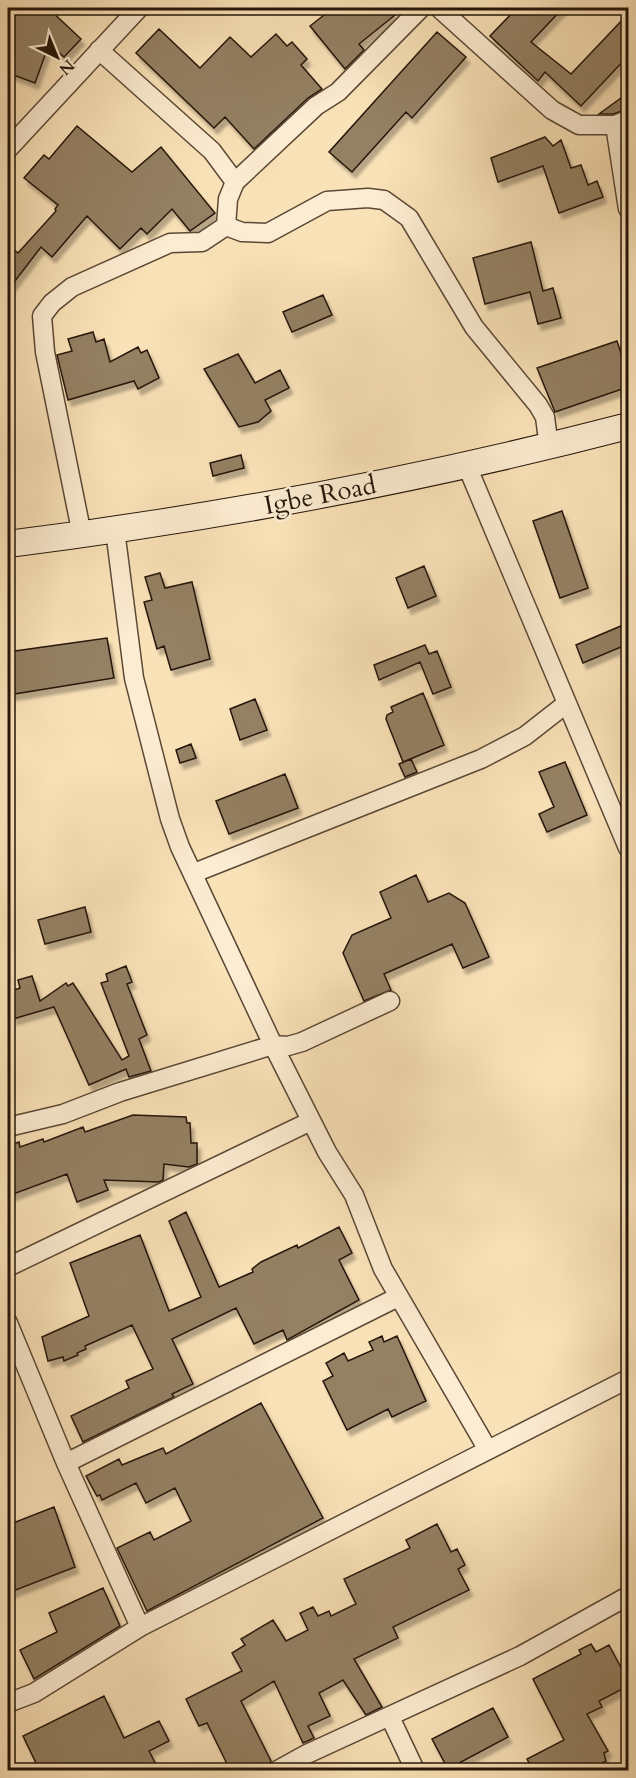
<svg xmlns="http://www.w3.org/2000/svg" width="636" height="1778" font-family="Cardo,serif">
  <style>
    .building { fill: #948064; stroke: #251509; stroke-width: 1.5; filter: url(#shadow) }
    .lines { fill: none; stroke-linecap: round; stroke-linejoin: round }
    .street-casing { stroke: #5a4835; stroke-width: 21 }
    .secondary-casing { stroke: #251509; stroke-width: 28 }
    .street { stroke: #fcecd1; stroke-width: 18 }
    .secondary { stroke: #fcecd1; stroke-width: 26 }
    .labels { text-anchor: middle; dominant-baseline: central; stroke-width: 5; stroke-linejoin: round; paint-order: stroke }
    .street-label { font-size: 26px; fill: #251509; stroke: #fcecd1 }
  </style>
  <defs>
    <filter id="shadow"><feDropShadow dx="3.5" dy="6" stdDeviation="1.5" flood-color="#0004"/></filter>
  </defs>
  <rect width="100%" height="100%" fill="#fae2b8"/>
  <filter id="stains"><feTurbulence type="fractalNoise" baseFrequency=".00333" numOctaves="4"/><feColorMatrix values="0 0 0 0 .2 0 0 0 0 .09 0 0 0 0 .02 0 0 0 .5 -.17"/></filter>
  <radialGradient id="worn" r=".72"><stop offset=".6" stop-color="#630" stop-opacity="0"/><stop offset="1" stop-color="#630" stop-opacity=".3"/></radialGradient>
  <path class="building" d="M 8,8 L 48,8 L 81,39 L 64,57 L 49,44 L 35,83 L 8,73 Z
    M 333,8 L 389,8 L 395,15 L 359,44 L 364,50 L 345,69 L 310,26 Z
    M 517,8 L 563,8 L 531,42 L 571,74 L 628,14 L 628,56 L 581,106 L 545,72 L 538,81 L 490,36 Z
    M 159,29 L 200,68 L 230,37 L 251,57 L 276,34 L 287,46 L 292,42 L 307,59 L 301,65 L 322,89 L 308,98 L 254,149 L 225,117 L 214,128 L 136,53 Z
    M 437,32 L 466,57 L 412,118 L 406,112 L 352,172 L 329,152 Z
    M 628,93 L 628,109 L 613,114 L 599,114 Z
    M 77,126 L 132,172 L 161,147 L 215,213 L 190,231 L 172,209 L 147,234 L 141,228 L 120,249 L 87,216 L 52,257 L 41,247 L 8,290 L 8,245 L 18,253 L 56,211 L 55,209 L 58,205 L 24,178 L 44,155 L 49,159 Z
    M 545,137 L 553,146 L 561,140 L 571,168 L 581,165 L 588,185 L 597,181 L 603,197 L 559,213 L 543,166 L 498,182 L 491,158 Z
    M 531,242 L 543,291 L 553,288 L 561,318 L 538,324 L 530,292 L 485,304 L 473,258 Z
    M 323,295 L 332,315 L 292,332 L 283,312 Z
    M 93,332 L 96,342 L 104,339 L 110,362 L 138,347 L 141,353 L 147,350 L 159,378 L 138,389 L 134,381 L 68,400 L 57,355 L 72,351 L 68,339 Z
    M 617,341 L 628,374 L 628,387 L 555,412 L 537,368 Z
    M 238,354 L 255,383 L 280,370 L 289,388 L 265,400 L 271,411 L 258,422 L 239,427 L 204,369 Z
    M 241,455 L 244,468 L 213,476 L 210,463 Z
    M 562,511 L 588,588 L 560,598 L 533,521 Z
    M 424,566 L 436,596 L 408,608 L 396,578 Z
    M 160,573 L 165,588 L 192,582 L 210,659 L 171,670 L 164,646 L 157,649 L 144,602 L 152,600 L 145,577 Z
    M 628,623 L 628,644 L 583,663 L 576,645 Z
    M 107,638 L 114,678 L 8,695 L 8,652 Z
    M 425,645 L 429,654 L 437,651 L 451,687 L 433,694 L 420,662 L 379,680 L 374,665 Z
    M 423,693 L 444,745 L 403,762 L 386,719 L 387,715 L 393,712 L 391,707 Z
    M 255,699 L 267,730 L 240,740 L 230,709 Z
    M 191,744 L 196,758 L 180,763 L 176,750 Z
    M 411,759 L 417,772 L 405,777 L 399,764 Z
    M 565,762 L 587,815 L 547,832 L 539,814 L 554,807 L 539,772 Z
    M 285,774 L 298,808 L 229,834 L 216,801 Z
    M 416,875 L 428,902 L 449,893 L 465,903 L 489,957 L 463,968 L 452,944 L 384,974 L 391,990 L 364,1001 L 343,953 L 352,935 L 391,918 L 380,892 Z
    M 85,907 L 91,932 L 45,944 L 38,920 Z
    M 126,966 L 132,982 L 127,984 L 147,1035 L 139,1039 L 151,1071 L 129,1077 L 126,1069 L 89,1085 L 54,1007 L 13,1019 L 8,992 L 20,988 L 18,980 L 32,976 L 40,1001 L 66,983 L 68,986 L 73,983 L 122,1060 L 129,1056 L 101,983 L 108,981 L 106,974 Z
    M 133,1115 L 186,1117 L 187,1123 L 190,1123 L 191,1143 L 197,1143 L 197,1164 L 189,1167 L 164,1164 L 163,1180 L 159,1182 L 104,1180 L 108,1190 L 77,1202 L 67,1174 L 8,1196 L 8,1146 L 19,1142 L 20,1147 L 43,1139 L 44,1142 L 83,1127 L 85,1132 Z
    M 186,1212 L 219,1287 L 253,1272 L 252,1269 L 261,1262 L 297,1245 L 298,1248 L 339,1227 L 352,1253 L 339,1260 L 359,1300 L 287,1340 L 283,1330 L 254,1344 L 236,1308 L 172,1339 L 193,1384 L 172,1394 L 174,1397 L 83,1442 L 71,1416 L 129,1388 L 126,1381 L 153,1369 L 132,1325 L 85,1346 L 86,1349 L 77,1353 L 78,1355 L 64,1361 L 63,1357 L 48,1361 L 42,1337 L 89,1316 L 70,1263 L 140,1235 L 169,1311 L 201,1297 L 169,1221 Z
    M 382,1336 L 384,1342 L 397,1336 L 426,1401 L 392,1417 L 388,1409 L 347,1430 L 323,1381 L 333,1376 L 326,1363 L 344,1353 L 348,1361 L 373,1350 L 369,1342 Z
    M 261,1403 L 323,1518 L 147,1611 L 117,1548 L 150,1532 L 154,1540 L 191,1521 L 175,1488 L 146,1503 L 136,1483 L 102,1500 L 100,1495 L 97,1496 L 86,1476 L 119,1459 L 122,1465 L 163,1448 L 166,1454 Z
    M 54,1507 L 75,1567 L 8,1593 L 8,1525 Z
    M 437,1524 L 451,1552 L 457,1549 L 465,1565 L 458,1569 L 469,1590 L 393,1627 L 398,1638 L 354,1659 L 382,1707 L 366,1715 L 343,1680 L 319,1693 L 330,1716 L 308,1726 L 314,1738 L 303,1743 L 274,1681 L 241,1701 L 271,1761 L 266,1770 L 230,1770 L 207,1723 L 199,1726 L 186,1699 L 242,1671 L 232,1653 L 245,1645 L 241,1639 L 273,1620 L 286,1641 L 308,1630 L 300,1613 L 313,1607 L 318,1616 L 329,1611 L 331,1616 L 356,1604 L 344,1579 L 410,1548 L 406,1540 Z
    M 103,1588 L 120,1626 L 34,1679 L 20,1650 L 57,1632 L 49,1613 Z
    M 591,1644 L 596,1652 L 609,1645 L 628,1681 L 628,1686 L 599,1701 L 602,1707 L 587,1714 L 608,1751 L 604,1753 L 606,1761 L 589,1770 L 533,1770 L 527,1759 L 564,1740 L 533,1679 L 581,1654 L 579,1650 Z
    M 104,1696 L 124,1738 L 159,1721 L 169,1741 L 149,1751 L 159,1770 L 43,1770 L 41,1766 L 38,1767 L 23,1736 Z
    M 493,1708 L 508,1737 L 448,1769 L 432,1739 Z"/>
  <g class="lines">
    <g class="street-casing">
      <path id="street" d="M 439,8 L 552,110 L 579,125 L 615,125 L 628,120
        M 99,50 L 212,151 L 235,182
        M 615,125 L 628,209
        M 8,149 L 139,8
        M 226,226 L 242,232 L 268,233 L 327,201 L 368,198 L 384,200 L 409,218 L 474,327 L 538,405 L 545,417 L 549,447
        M 467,466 L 628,848
        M 115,530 L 134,678 L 170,819 L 180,847 L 273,1045 L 327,1152 L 354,1195 L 383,1269 L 488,1450
        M 82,535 L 45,352 L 42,316 L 52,303 L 72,287 L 170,243 L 202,242 L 226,226 L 228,199 L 235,182 L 316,106 L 338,92 L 421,8
        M 194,873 L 481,759 L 525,736 L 566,704
        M 8,1127 L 63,1114 L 120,1092 L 273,1045 L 288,1046 L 302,1042 L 390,1001
        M 8,1267 L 311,1121
        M 8,1323 L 66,1463 L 140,1627
        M 66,1463 L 398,1297
        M 8,1703 L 34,1693 L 140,1627 L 628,1379
        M 390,1717 L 415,1770
        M 278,1770 L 307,1754 L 520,1656 L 628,1596"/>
    </g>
    <g class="secondary-casing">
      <path id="secondary" d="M 8,544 C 217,518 424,479 628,426"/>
    </g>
    <use href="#street" class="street"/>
    <use href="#secondary" class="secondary"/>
  </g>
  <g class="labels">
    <g class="street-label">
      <text transform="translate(320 495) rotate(-11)">Igbe Road</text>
    </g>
  </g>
  <rect width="636" height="1778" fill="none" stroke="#fae2b8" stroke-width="30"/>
  <rect x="9" y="9" width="618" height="1760" fill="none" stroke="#251509" stroke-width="3"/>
  <rect x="15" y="15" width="606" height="1748" fill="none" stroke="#251509" stroke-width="1.5"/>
  <g transform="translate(57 57) rotate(137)" stroke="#fcecd1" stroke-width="4.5" paint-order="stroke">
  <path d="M0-4.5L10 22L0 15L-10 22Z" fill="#251509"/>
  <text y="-9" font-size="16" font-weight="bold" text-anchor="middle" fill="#251509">N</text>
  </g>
  <rect width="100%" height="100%" filter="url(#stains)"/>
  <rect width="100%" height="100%" fill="url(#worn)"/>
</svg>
